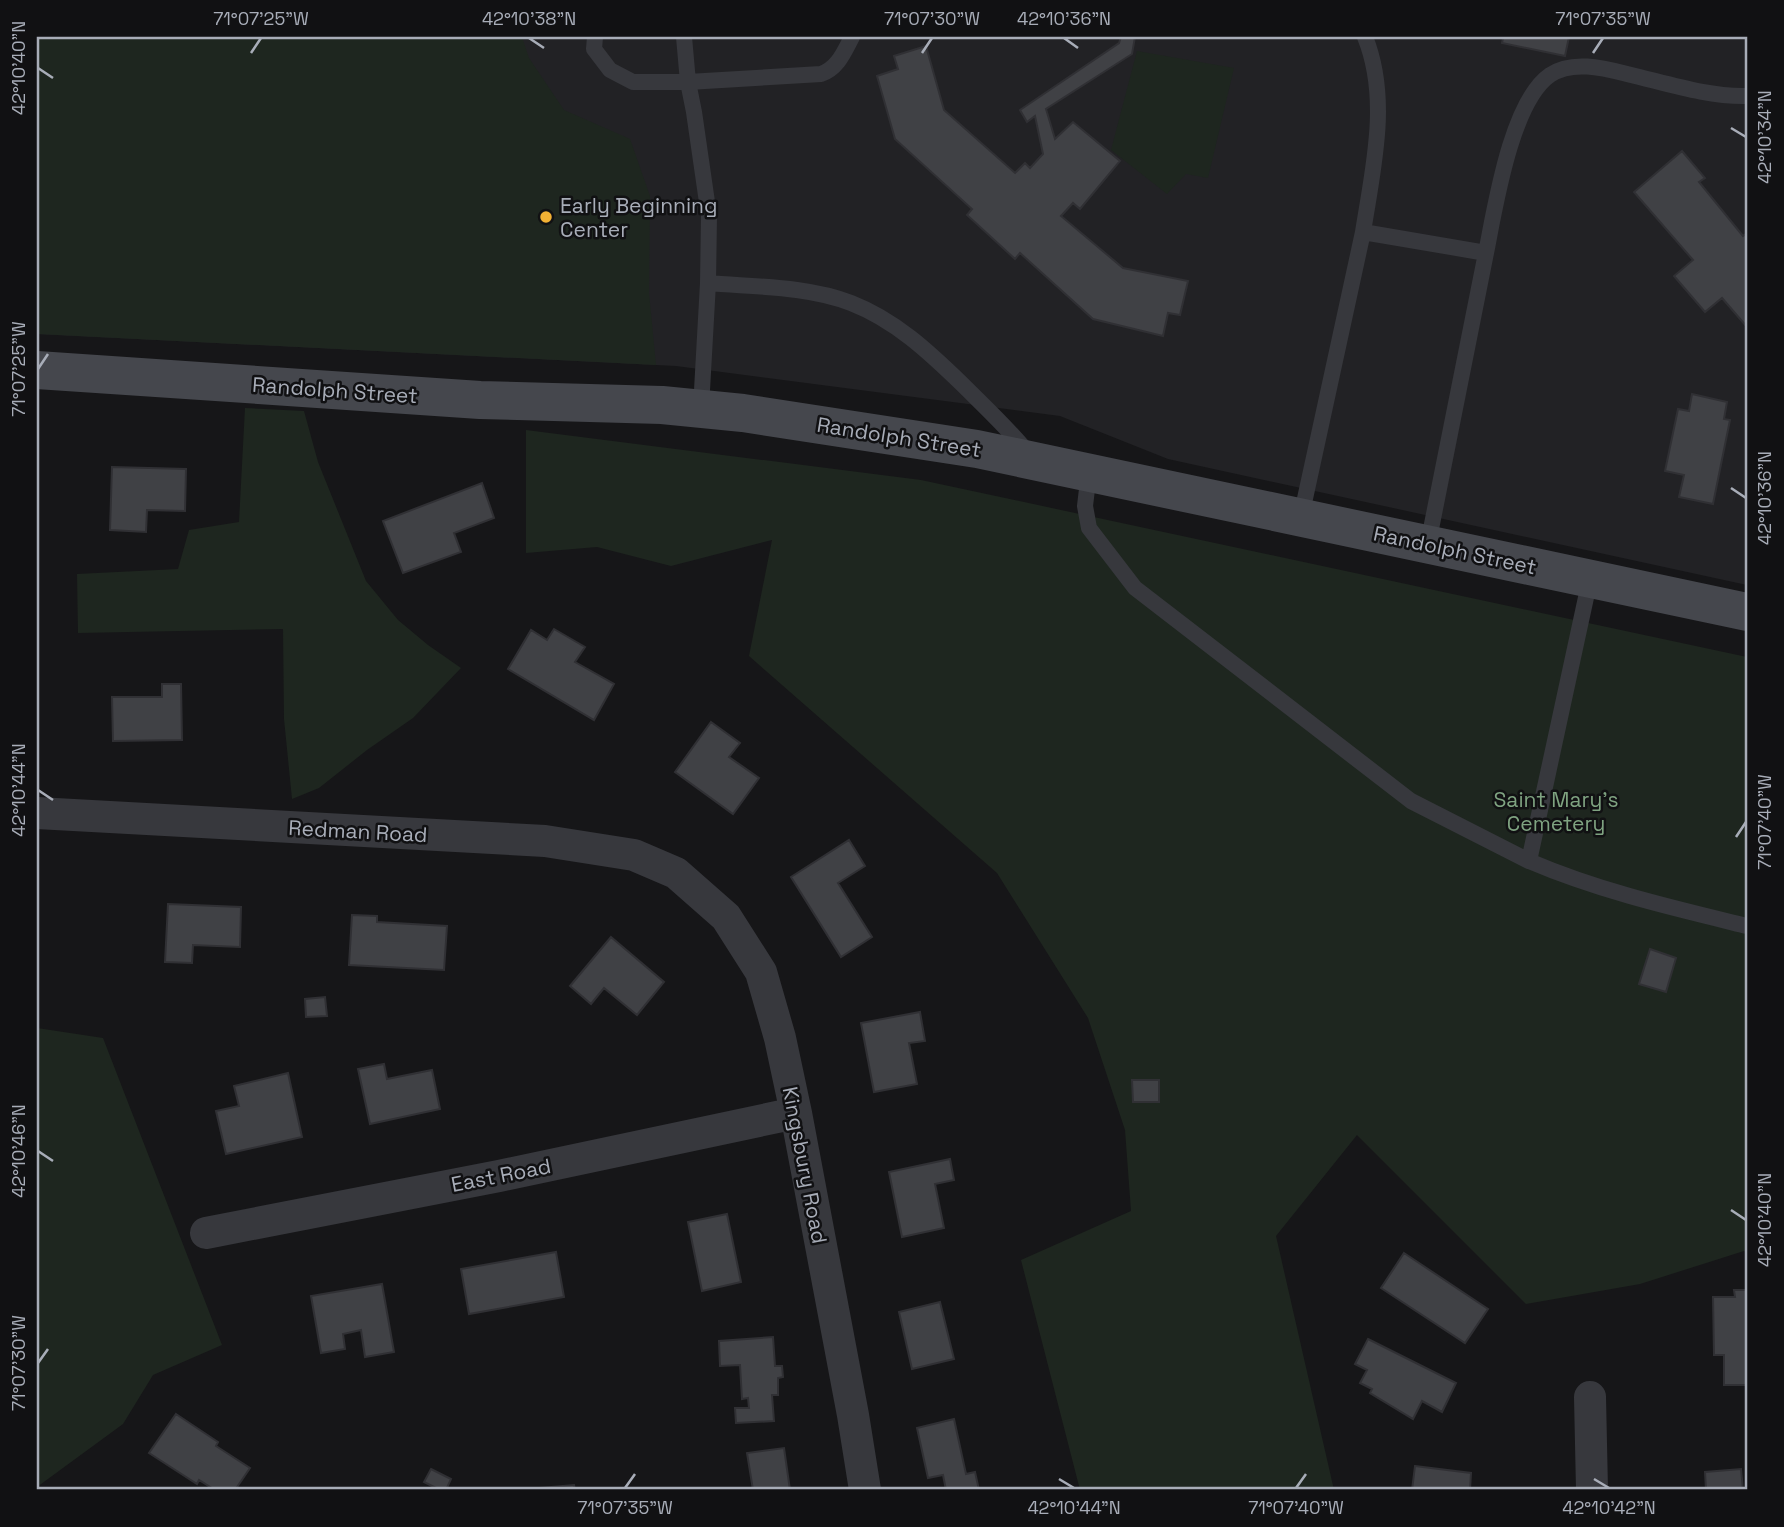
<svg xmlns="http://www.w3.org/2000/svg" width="1784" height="1527" font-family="'Space Grotesk',sans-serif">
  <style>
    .built { fill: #222225 }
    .green { fill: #1e261f }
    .building { fill: #404145; stroke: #303034; stroke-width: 2 }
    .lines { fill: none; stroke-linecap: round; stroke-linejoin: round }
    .service { stroke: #37383d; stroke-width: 16 }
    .minor { stroke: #37383d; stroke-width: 32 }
    .secondary { stroke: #45474d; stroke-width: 38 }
    .ticks { fill: none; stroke: #a8adb8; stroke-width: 2.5 }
    .poi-dot { fill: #f2b134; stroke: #111113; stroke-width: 2.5 }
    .labels { text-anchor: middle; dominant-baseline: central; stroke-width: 5; stroke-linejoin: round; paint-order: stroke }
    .poi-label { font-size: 21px; fill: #a8adb8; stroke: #111113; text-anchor: start }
    .street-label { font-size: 21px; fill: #a8adb8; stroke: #111113 }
    .park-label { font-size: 21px; fill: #7fa381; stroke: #111113 }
    .neatline { fill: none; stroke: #a8adb8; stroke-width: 2.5 }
    .ticks-label { font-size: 18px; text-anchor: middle; fill: #a8adb8 }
  </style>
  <rect width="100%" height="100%" fill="#161618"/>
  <path class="built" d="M 37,37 L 1747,37 L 1747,585 L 1168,459 L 1060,416 L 676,366 L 37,334 Z"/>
  <path class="green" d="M 37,37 L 522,37 L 529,58 L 564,110 L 630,139 L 650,196 L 649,293 L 656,365 L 37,334 Z
    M 1137,51 L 1234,68 L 1208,178 L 1186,174 L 1167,194 L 1111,150 Z
    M 245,408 L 304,411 L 318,462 L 366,581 L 398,620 L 428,645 L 461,668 L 413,718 L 367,750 L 319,788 L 292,799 L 284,719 L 283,629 L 78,633 L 77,574 L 178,569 L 189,530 L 239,522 Z
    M 526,430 L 921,480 L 1747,657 L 1747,1253 L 1744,1251 L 1640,1284 L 1526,1304 L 1357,1135 L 1276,1236 L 1334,1490 L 1080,1490 L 1021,1260 L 1131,1211 L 1125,1130 L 1088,1018 L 997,873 L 749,656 L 772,540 L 671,566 L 597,547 L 526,553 Z
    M 37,1028 L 103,1038 L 222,1345 L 153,1375 L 123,1424 L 37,1487 Z"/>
  <path class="building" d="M 1121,37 L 1135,37 L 1132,54 L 1046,109 L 1055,139 L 1073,122 L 1120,161 L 1080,209 L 1073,203 L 1061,216 L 1123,268 L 1188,281 L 1180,315 L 1168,313 L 1163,336 L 1093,319 L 1020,253 L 1015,259 L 967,215 L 972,209 L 895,139 L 877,76 L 898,69 L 894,56 L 926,46 L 944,110 L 1015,173 L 1025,163 L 1030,168 L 1043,154 L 1035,116 L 1027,122 L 1020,110 L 1119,43 Z
    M 1494,37 L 1569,37 L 1565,56 L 1502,43 L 1503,38 Z
    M 1682,151 L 1705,178 L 1699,182 L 1743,236 L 1747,233 L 1747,327 L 1722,298 L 1705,312 L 1674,276 L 1693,260 L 1634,192 Z
    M 1692,394 L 1727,402 L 1724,419 L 1730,420 L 1713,504 L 1679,497 L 1684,475 L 1665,471 L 1678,409 L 1689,411 Z
    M 112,467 L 186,469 L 185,511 L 147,510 L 146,532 L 110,530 Z
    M 482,483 L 494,518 L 454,533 L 461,552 L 403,573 L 383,521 Z
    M 554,629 L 585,647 L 575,662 L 614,684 L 594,720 L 508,669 L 531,630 L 547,640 Z
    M 162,684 L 181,684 L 182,740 L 113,741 L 112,697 L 162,697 Z
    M 711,722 L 740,743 L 729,757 L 759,778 L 733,814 L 675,772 Z
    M 849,840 L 865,866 L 838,883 L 872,937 L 841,957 L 791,877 Z
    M 168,904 L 241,907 L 240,947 L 193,945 L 192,963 L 165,962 Z
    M 352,915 L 377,916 L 377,922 L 447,926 L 444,970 L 349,965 Z
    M 611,937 L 664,982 L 637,1015 L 604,988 L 591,1004 L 570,986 Z
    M 1650,949 L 1676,958 L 1666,992 L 1639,984 Z
    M 325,997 L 327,1016 L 306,1017 L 305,999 Z
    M 920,1012 L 925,1041 L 909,1043 L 917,1084 L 874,1092 L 861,1023 Z
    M 384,1064 L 387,1079 L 432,1070 L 440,1109 L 370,1124 L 358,1069 Z
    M 288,1073 L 302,1137 L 226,1154 L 216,1111 L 239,1106 L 234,1086 Z
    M 1132,1080 L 1159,1080 L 1159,1102 L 1133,1102 Z
    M 950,1159 L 954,1180 L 935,1184 L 944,1228 L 902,1237 L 889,1172 Z
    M 727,1214 L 741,1282 L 702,1291 L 688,1222 Z
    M 556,1252 L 564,1297 L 469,1314 L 461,1269 Z
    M 1404,1253 L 1488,1309 L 1465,1343 L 1381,1288 Z
    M 382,1284 L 394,1352 L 365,1357 L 361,1330 L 343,1334 L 345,1349 L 321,1353 L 311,1296 Z
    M 1734,1290 L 1747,1290 L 1747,1385 L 1724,1385 L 1724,1355 L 1714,1355 L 1713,1297 L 1735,1297 Z
    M 940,1302 L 954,1359 L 912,1369 L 899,1312 Z
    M 773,1337 L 775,1366 L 782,1366 L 783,1377 L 778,1378 L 778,1395 L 772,1395 L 774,1421 L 736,1423 L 735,1408 L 749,1408 L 748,1398 L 742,1399 L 740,1365 L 720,1366 L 719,1341 Z
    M 1368,1339 L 1456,1383 L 1442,1412 L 1422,1401 L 1413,1419 L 1370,1393 L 1372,1389 L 1360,1383 L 1367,1370 L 1355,1364 Z
    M 176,1414 L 218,1442 L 216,1446 L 250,1468 L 235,1490 L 215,1490 L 199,1480 L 197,1484 L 149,1453 Z
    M 954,1419 L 966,1474 L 975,1472 L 979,1490 L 946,1490 L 943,1475 L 928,1478 L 917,1428 Z
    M 784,1448 L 790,1490 L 753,1490 L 747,1453 Z
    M 1415,1466 L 1471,1473 L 1470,1490 L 1412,1490 Z
    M 431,1469 L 451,1479 L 446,1490 L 440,1490 L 424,1482 Z
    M 1741,1469 L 1743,1490 L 1706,1490 L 1705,1472 Z
    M 574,1485 L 575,1490 L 540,1490 L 540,1488 Z"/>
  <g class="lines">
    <path class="service" d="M 595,37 L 594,49 L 610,70 L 633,82 L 688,82 L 821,74 C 838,68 844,52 852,37
      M 684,37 L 688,82 L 694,112 L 709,216 L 708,283 C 755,287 807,286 851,303 C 895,320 929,352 962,384 C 985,407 1008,428 1029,454
      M 1365,37 C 1390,99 1373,168 1363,232 L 1486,253 L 1428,544
      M 1486,253 C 1495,208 1511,102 1550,75 C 1572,60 1603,68 1627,74 C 1666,83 1707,97 1747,96
      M 701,408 L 708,283
      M 1089,472 L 1085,506 L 1089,528 L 1135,588 L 1411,801 L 1529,861 L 1590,579
      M 1301,517 L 1363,232
      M 1529,861 C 1599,891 1673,908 1747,926"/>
    <path class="minor" d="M 37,813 L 545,841 L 634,855 L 676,873 L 726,917 L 761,972 L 780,1038 L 796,1113 L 853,1415 L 865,1490
      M 206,1233 L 499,1176 L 796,1113
      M 1590,1397 L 1592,1490"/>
    <path class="secondary" d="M 37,370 L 480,400 L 662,405 L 743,413 L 977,449 L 1747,612"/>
  </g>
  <path class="ticks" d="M 529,38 L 544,48M 1064,38 L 1078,48M 251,53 L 261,38M 922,53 L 932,38M 1593,53 L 1603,38M 38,68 L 53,78M 1731,128 L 1746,137M 38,369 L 48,354M 1731,488 L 1746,498M 38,790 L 53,800M 1736,837 L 1746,822M 38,1151 L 53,1161M 1731,1210 L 1746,1220M 38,1363 L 48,1349M 1059,1479 L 1074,1488M 1594,1479 L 1609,1488M 625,1488 L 635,1474M 1296,1488 L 1306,1474"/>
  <circle class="poi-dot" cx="546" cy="217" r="7"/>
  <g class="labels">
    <g class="poi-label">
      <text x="560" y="205">Early Beginning<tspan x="560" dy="24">Center</tspan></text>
    </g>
    <g class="street-label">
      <text transform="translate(335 390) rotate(4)">Randolph Street</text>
      <text transform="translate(899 437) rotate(9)">Randolph Street</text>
      <text transform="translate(1455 550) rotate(12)">Randolph Street</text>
      <text transform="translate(358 831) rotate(3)">Redman Road</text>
      <text transform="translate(805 1165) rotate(79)">Kingsbury Road</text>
      <text transform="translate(501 1175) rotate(-11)">East Road</text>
    </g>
    <g class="park-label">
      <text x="1556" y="799">Saint Mary's<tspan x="1556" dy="24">Cemetery</tspan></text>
    </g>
  </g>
  <rect width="1784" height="1527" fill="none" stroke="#111113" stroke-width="77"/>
  <rect x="38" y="38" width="1708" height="1450" class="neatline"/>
  <g class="ticks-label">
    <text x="261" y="25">71°07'25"W</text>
    <text x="529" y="25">42°10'38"N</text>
    <text x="932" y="25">71°07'30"W</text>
    <text x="1064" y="25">42°10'36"N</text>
    <text x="1603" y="25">71°07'35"W</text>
    <text transform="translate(19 68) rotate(-90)" y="6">42°10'40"N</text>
    <text transform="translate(1765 137) rotate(-90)" y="6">42°10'34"N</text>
    <text transform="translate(19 369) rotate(-90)" y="6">71°07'25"W</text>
    <text transform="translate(1765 498) rotate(-90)" y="6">42°10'36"N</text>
    <text transform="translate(19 790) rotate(-90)" y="6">42°10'44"N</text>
    <text transform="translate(1765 822) rotate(-90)" y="6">71°07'40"W</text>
    <text transform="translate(19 1151) rotate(-90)" y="6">42°10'46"N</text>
    <text transform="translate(1765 1220) rotate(-90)" y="6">42°10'40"N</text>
    <text transform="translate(19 1363) rotate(-90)" y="6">71°07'30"W</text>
    <text x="625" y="1514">71°07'35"W</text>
    <text x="1074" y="1514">42°10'44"N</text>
    <text x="1296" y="1514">71°07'40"W</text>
    <text x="1609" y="1514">42°10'42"N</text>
  </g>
</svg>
